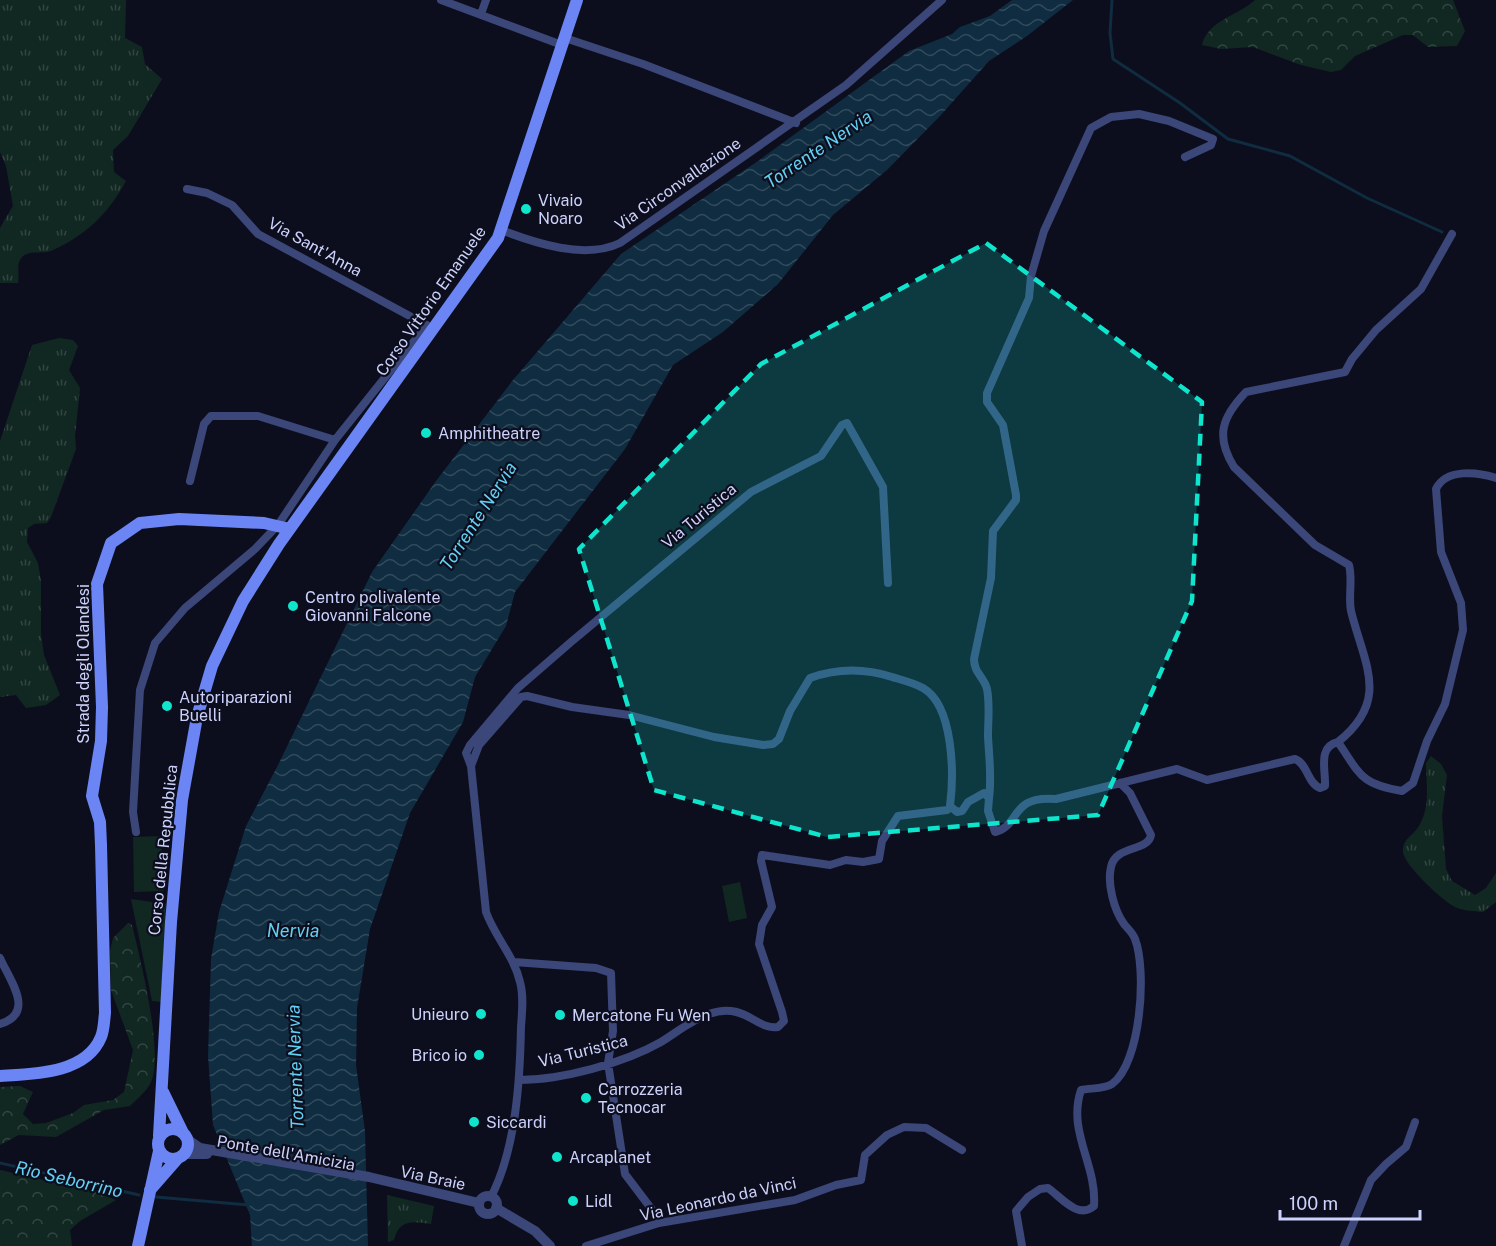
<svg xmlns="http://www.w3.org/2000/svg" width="1496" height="1246" font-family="'Public Sans',sans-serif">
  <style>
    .grass { fill: url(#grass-tufts) }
    .forest { fill: url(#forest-crowns) }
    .pitch { fill: #112721 }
    .water { fill: url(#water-waves) }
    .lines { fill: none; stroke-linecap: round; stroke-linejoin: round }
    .stream { stroke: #0f2c40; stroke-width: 3 }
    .minor { stroke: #3b4679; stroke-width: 8 }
    .tertiary { stroke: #3b4679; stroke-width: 10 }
    .secondary { stroke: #6b85f5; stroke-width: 12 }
    .marked { fill: #0fe5cc; fill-opacity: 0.2; stroke: #0fe5cc; stroke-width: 4.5; stroke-dasharray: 12 8; stroke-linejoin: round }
    .poi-dot { fill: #0fe5cc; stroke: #0d0e1d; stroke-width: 2 }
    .labels { text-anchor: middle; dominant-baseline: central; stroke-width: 4.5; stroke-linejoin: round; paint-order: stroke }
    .street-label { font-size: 16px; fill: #cdd2fc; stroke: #0d0e1d }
    .poi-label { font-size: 16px; fill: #cdd2fc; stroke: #0d0e1d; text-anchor: start }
    .water-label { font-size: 18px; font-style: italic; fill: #62d1f4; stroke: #0d0e1d }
  </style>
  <defs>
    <pattern id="grass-tufts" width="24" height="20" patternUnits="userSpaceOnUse" patternTransform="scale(1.5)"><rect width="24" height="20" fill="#112721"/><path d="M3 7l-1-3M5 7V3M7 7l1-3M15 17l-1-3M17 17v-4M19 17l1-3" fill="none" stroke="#324542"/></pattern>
    <pattern id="forest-crowns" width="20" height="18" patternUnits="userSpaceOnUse" patternTransform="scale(1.5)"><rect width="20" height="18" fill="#112721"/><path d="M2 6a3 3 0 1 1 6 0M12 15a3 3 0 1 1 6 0" fill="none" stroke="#324542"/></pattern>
    <pattern id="water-waves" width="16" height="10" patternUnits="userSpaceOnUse" patternTransform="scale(1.5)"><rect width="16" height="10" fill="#0f2c40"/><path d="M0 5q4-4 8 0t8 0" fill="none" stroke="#314a5c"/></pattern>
  </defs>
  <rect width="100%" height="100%" fill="#0d0e1d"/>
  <path class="grass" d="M 0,0 L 126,0 L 125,38 L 142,47 L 145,64 L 162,79 L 128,136 L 113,150 L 114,172 L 126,181 C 109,213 85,236 51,251 C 43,254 31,250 23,256 C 15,264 20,273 18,283 L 0,283 L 0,228 L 13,206 L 6,166 L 0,152 Z
    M 59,338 L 73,340 L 78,346 L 69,370 L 80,388 L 75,436 L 76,449 L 51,517 L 47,523 L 34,524 L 28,528 L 27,542 L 38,563 L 41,581 L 41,634 L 44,655 L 60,695 L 46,705 L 26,708 L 16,695 L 0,697 L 0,441 L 32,345 Z
    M 1431,756 L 1441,764 L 1447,775 L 1442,816 L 1446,869 L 1452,881 L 1475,895 L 1486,888 L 1496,873 L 1496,902 L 1483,912 C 1474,911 1463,911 1455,907 C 1443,901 1404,865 1403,852 C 1402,839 1414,835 1419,826 C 1431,805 1426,785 1426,763 Z
    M 387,1195 L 434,1206 L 431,1224 C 413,1221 399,1219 394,1240 L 388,1242 Z"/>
  <path class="forest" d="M 1255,0 L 1453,0 L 1465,31 L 1457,46 L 1428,47 L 1413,35 L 1403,35 L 1355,56 L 1341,70 L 1331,72 L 1301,65 L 1253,47 L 1221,49 L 1202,45 C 1208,20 1238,16 1255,0 Z
    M 128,923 L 132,925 C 140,958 164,1053 151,1082 C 147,1091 137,1099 130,1106 L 104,1110 L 56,1137 L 19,1135 L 0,1145 L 0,1087 L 20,1086 L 33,1092 L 23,1114 L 33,1124 L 46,1123 L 73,1113 L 84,1105 L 113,1100 L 124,1092 L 133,1050 L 111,990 L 110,951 L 113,938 Z
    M 0,1170 L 97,1192 L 116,1200 L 80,1221 L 70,1230 L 72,1246 L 0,1246 Z"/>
  <path class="pitch" d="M 161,836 L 163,891 L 134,892 L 133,837 Z
    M 740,882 L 747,918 L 729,922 L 722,886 Z
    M 131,899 L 166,904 L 161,1002 L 152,1001 Z"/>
  <path class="water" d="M 1012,0 L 1073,0 L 1027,36 L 989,61 L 940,116 L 887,170 L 833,215 L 778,284 L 723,332 L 673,365 L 625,449 L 515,592 L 506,626 L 475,677 L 463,722 L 410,813 L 370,929 L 357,1008 L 356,1065 L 365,1131 L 368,1246 L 252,1246 L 250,1215 L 213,1125 L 208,1056 L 211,959 L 219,912 L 246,826 L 278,765 L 372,572 L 436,481 L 513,380 L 621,254 L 758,161 L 909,51 L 952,34 L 960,27 L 990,16 Z"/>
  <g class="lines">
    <path class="stream" d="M 1112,0 L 1110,33 L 1113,59 L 1180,103 L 1228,139 L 1290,156 L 1367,198 L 1442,232
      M 0,1163 L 139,1195
      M 156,1197 L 249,1205"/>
    <path class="minor" d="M 441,0 L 562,45
      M 481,14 L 486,0
      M 565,38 L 643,64 L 796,123
      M 187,189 L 207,193 L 232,205 L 258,234 L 430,327
      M 501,230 C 535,243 585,260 620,243 L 846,85 L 942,0
      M 190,481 L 204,424 L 211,416 L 258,416 L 335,440
      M 1338,742 C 1391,700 1364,664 1351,611 C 1348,596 1353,580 1349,565 L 1315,545 L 1234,467 C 1215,436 1222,417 1246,392 L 1345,372 L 1352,359 L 1376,330 L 1421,289 L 1452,234
      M 471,766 L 479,745 L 521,697 L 527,696 L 572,707 L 629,715 L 714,737 L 763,745 L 773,744 L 779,739 L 790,711 L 810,678 C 838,668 864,668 892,677 C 902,680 914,683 923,688 C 954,706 954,775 950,806 L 957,812 L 962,811 L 968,802 L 984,793 L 989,798 L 988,811 L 995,832 C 1021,826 1009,795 1056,799 L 1177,769 L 1207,780 L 1295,759 C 1308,764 1307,783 1320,788 L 1325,786 C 1326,770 1317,747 1338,742 C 1360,774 1360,784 1402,791 L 1413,783 L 1427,741 L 1445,704 L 1463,630 L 1461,603 L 1441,552 L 1436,489 C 1446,468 1478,472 1496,478
      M 989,798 C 992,776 989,758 988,736 C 988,721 990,704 987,689 C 984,677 974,673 974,659 L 991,578 L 993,531 L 1016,500 L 1016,495 L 1003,425 L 987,402 L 987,393 L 1029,298 L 1031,276 L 1044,231 L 1091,128 L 1111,117 L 1139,114 L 1169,121 L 1213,139 L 1211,145 L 1185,157
      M 136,832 L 133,812 L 140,690 L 155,643 L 185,608 L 255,549 L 278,525 L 335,440 L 427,325
      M 0,958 C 10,981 36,1013 0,1024
      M 514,962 L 596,968 L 611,973 L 613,1031 L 608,1063 L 625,1174 L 653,1211 L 659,1223
      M 519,1080 C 562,1080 624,1063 661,1042 C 676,1033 691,1020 709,1014 C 745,1001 757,1031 778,1027 L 784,1021 L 782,1012 L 759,944 L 762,925 L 772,907 L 761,861 L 762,855 L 830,865 L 846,860 L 863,862 L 879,859 L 882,841 L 898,816 L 947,810
      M 491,1197 C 516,1149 520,1080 521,1027 C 522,1012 524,996 520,982 C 514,956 495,937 486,912 L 471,766 L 466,753 L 470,745 L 518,688 L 571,642 L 751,492 L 821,456 L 842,425 L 847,423 L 883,487 L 888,583
      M 586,1246 L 659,1223 L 795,1200 L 836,1185 L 861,1180 L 865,1155 L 887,1135 L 904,1127 L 926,1128 L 962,1150
      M 1022,1246 L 1016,1211 L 1028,1197 L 1040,1189 L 1048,1188 C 1061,1197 1078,1220 1094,1206 C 1097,1164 1067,1132 1081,1090 C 1090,1088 1105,1089 1112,1084 C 1141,1063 1147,970 1135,939 C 1133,933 1128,929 1124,924 C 1114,910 1107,884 1111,867 C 1115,845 1148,852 1151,835 L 1130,793 L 1120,783
      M 1344,1246 L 1371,1180 L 1386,1164 L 1406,1147 L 1415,1122"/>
    <path class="tertiary" d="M 187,1139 L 200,1148 L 369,1177 L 479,1203
      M 184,1154 L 207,1154
      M479 1205a9 9 0 1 1 18 0a9 9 0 1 1-18 0Z
      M 496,1208 L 535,1231 L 550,1246"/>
    <path class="secondary" d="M 0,1076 C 33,1074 86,1074 101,1037 C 104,1030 104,1021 105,1013 L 101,845 L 100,822 L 92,796 L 101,741 L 102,707 L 97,584 L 111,543 L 140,523 L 179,519 L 264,523 L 290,529
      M 163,1092 L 183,1133
      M158 1144a15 15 0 1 1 30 0a15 15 0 1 1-30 0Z
      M 159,1136 L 171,922 L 182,800 L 197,717 L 212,666 L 243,601 L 279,544 L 498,238 L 577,0
      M 150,1190 L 178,1158
      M 138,1246 L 159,1151"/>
  </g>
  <path class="marked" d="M 986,243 L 1202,402 L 1192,601 L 1098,815 L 827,837 L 654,790 L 579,549 L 761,364 Z"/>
  <g class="poi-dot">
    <circle cx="526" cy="209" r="6"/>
    <circle cx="426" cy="433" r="6"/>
    <circle cx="293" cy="606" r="6"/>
    <circle cx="167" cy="706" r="6"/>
    <circle cx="481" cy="1014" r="6"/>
    <circle cx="560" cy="1015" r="6"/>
    <circle cx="479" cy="1055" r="6"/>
    <circle cx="586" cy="1098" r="6"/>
    <circle cx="474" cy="1122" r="6"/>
    <circle cx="557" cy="1157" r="6"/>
    <circle cx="573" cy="1201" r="6"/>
  </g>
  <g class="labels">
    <g class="street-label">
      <text transform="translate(678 184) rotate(-35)">Via Circonvallazione</text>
      <text transform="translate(315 247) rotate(29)">Via Sant'Anna</text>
      <text transform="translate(431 301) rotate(-55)">Corso Vittorio Emanuele</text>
      <text transform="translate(699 516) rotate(-40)">Via Turistica</text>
      <text transform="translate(83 664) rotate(-90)">Strada degli Olandesi</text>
      <text transform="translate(163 850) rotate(-84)">Corso della Repubblica</text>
      <text transform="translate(583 1051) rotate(-14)">Via Turistica</text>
      <text transform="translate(286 1153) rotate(10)">Ponte dell'Amicizia</text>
      <text transform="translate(433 1178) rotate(12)">Via Braie</text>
      <text transform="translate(718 1199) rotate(-12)">Via Leonardo da Vinci</text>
    </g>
    <g class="poi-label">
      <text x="538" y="200">Vivaio<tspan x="538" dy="18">Noaro</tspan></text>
      <text x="438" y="433">Amphitheatre</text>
      <text x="305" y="597">Centro polivalente<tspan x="305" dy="18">Giovanni Falcone</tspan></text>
      <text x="179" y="697">Autoriparazioni<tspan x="179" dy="18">Buelli</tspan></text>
      <text x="469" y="1014" text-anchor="end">Unieuro</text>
      <text x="572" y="1015">Mercatone Fu Wen</text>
      <text x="467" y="1055" text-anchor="end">Brico io</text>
      <text x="598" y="1089">Carrozzeria<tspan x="598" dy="18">Tecnocar</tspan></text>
      <text x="486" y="1122">Siccardi</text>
      <text x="569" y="1157">Arcaplanet</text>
      <text x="585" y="1201">Lidl</text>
    </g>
    <g class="water-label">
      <text transform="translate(818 149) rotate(-34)">Torrente Nervia</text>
      <text transform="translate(478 516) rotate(-57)">Torrente Nervia</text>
      <text x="293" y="930">Nervia</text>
      <text transform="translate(295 1067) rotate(-92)">Torrente Nervia</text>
      <text transform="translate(69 1179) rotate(13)">Rio Seborrino</text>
    </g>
  </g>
  <path d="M1280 1210v9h140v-9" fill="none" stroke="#cdd2fc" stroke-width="3"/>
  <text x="1289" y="1210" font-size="18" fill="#cdd2fc" stroke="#0d0e1d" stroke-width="4.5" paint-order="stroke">100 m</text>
</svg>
